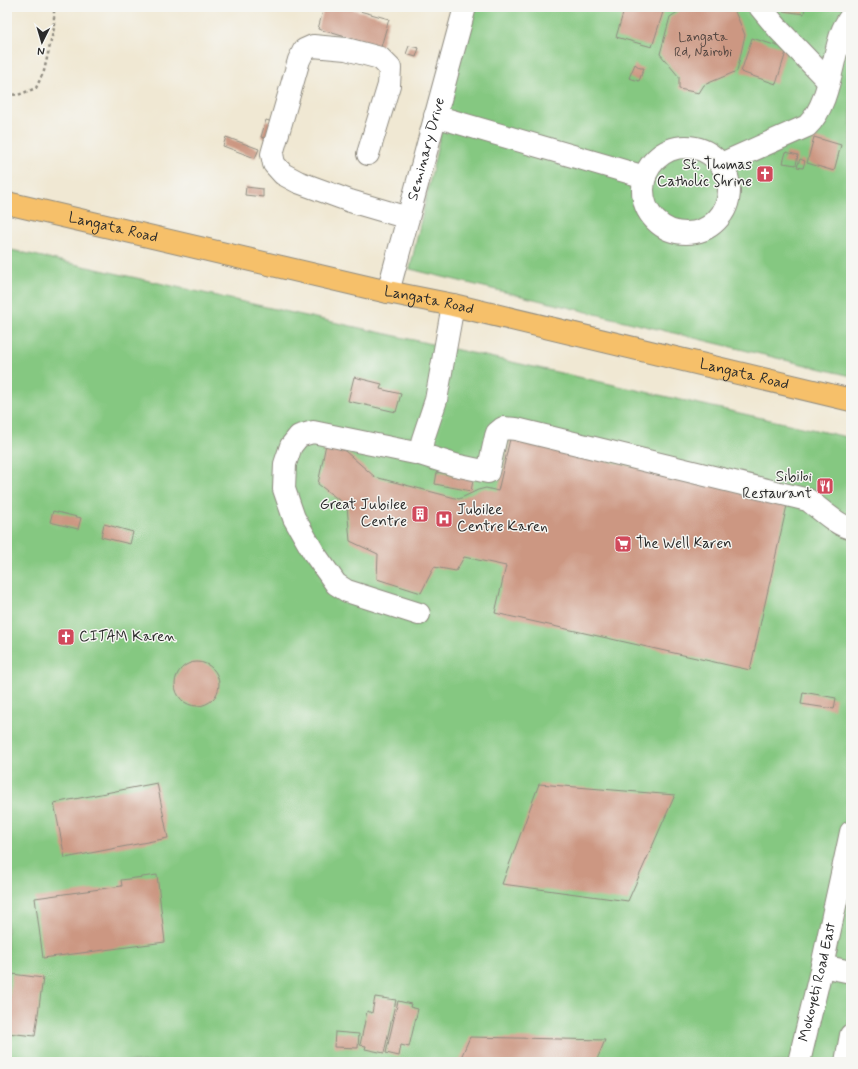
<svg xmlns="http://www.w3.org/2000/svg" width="858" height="1069" font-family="Mynerve,sans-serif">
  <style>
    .green { fill: #85c881; stroke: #587a56 }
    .building { fill: #cc9782 }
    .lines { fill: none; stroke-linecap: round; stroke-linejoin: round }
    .minor-casing { stroke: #8e8a7f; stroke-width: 24 }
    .major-casing { stroke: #8e8a7f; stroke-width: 24 }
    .path { stroke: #8e8a7f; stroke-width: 2.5; stroke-dasharray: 3 3; stroke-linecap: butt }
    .minor { stroke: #fff; stroke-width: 22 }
    .major { stroke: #f6c06b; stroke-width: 22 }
    .labels { text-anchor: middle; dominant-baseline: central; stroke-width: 3; stroke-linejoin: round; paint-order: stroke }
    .number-label { font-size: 13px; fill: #534641 }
    .street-label { font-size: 15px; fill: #2b2b2b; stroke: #f6f6f2 }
    .poi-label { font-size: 15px; fill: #2b2b2b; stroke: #f6f6f2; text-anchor: end }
  </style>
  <rect width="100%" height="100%" fill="#f6f6f2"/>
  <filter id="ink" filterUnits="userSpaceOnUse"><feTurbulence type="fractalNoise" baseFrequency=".025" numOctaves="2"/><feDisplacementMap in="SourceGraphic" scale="8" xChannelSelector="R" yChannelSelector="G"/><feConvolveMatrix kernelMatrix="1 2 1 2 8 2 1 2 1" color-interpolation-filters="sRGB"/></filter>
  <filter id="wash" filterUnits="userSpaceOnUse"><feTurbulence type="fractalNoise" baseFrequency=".012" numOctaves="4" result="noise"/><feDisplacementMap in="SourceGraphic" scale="16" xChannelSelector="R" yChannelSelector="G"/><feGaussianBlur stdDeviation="0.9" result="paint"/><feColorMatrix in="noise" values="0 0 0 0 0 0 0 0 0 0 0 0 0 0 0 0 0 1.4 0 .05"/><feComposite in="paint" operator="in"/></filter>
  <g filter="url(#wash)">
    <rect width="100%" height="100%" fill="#f0e8d3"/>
    <path class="green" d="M 469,7 L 851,7 L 851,376 L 410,269 Z
      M 7,249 L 851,438 L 851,1062 L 7,1062 Z"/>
    <g id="blocks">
      <path class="building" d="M 324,7 L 345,7 L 389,19 L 381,47 L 318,29 Z
        M 625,7 L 656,7 L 664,9 L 652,47 L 616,37 Z
        M 685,7 L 733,7 L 745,35 L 737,71 L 704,85 L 699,93 L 679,89 L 679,77 L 660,54 L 670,17 Z
        M 784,7 L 805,7 L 804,14 L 783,11 Z
        M 752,38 L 787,49 L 776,84 L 741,72 Z
        M 409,46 L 419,48 L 416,57 L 406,54 Z
        M 635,64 L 640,68 L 644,68 L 639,81 L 629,78 Z
        M 266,120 L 276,123 L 271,140 L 261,137 Z
        M 226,137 L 259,149 L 255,158 L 223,146 Z
        M 814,137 L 841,145 L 834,171 L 807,163 Z
        M 786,152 L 798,155 L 796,165 L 783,163 Z
        M 800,159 L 805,161 L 803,168 L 797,167 Z
        M 246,187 L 263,189 L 263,197 L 245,195 Z
        M 354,377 L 382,384 L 380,389 L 401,394 L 396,412 L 348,401 Z
        M 510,439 L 788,501 L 750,670 L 495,613 L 506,566 L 464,557 L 456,571 L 434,567 L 421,593 L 377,579 L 378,554 L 350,541 L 347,506 L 318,484 L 326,444 L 345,451 L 375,477 L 459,499 L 478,490 L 486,488 L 498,491 Z
        M 475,471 L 471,491 L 435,484 L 437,472 L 453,475 Z
        M 53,511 L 81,518 L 78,529 L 50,522 Z
        M 104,524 L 133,532 L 130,544 L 101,537 Z
        M175 684a22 22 0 1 1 44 0a22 22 0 1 1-44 0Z
        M 803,692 L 836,698 L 834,709 L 801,704 Z
        M 157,783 L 168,838 L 65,858 L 54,803 Z
        M 539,784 L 675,795 L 628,901 L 502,884 Z
        M 157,875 L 165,942 L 43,958 L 35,898 L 122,886 L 121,880 Z
        M 12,974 L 43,978 L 35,1036 L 7,1033 L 7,1002 L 9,1002 Z
        M 375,997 L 396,1000 L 384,1053 L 365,1049 L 366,1046 L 360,1045 L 367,1011 L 372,1013 Z
        M 398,1001 L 411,1004 L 410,1007 L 418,1009 L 409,1047 L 401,1045 L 399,1056 L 386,1053 Z
        M 335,1032 L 359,1034 L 358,1048 L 334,1047 Z
        M 470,1037 L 605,1040 L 596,1062 L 459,1062 Z"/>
    </g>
  </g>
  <g filter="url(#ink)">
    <use href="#blocks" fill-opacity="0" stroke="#8e8a7f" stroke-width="1"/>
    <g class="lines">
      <g class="minor-casing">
        <g id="minor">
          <path d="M 760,7 L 780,31 L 828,81"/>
          <path d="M 435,116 L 645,177"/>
          <circle cx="686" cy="190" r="43"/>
          <path d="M 368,154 L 389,85 L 390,68 L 380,58 L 346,49 L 313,46 L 304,50 L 299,60 L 272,154 L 274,164 L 283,174 L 298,182 L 350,201 L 408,218"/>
          <path d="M 721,164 L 807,126 C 830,104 831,61 842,32 C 844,26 848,21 851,16"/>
          <path id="s1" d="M 388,292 L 465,7"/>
          <path d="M 453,305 L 436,400 L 423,439 L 420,454 L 455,465 L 488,472 L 496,436 L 497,433 L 503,428 L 516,429 L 808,500 C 819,508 839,527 851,528"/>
          <path d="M 419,614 L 347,591 L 336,584 L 314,553 L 294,518 L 284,489 L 285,464 L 291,446 L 299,436 L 313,432 L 420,454"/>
          <path d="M 822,966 L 851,972"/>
          <path id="s2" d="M 799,1062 L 822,966 L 851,832"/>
          <path d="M 846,1062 L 851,1035"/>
        </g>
      </g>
      <g class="major-casing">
        <g id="major">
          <path id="s3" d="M 7,203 L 388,292 L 453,305 L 851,400"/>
        </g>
      </g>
      <path class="path" d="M 7,94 L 18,95 L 36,88 L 44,71 L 54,28 L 54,7"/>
      <use href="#minor" class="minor"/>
      <use href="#major" class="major"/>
    </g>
  </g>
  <defs>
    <g id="church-square" transform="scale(0.9)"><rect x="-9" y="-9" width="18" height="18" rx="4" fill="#d1495b" stroke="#f6f6f2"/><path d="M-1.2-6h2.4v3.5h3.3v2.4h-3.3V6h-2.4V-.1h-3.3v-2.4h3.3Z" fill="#fff"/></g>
    <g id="restaurant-square" transform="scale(0.9)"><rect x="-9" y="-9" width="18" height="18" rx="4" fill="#d1495b" stroke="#f6f6f2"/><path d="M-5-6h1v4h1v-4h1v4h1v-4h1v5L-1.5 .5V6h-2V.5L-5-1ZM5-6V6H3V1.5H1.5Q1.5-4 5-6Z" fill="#fff"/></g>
    <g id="building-square" transform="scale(0.9)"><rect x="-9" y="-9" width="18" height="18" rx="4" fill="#d1495b" stroke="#f6f6f2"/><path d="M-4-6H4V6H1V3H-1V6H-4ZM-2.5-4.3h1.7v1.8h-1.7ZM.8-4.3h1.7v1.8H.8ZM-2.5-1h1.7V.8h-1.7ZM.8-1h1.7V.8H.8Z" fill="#fff"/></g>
    <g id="hospital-square" transform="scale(0.9)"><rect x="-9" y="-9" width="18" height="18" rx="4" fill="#d1495b" stroke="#f6f6f2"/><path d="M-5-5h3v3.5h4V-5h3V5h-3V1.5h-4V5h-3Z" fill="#fff"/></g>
    <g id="supermarket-square" transform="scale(0.9)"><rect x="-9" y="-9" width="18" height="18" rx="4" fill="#d1495b" stroke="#f6f6f2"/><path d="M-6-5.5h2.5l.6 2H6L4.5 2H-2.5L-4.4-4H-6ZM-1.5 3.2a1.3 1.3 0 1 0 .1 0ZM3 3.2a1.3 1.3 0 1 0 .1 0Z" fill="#fff"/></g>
  </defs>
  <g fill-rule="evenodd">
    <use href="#church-square" x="765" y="174"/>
    <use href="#restaurant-square" x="825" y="486"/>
    <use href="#building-square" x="420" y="514"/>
    <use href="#hospital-square" x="444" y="519"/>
    <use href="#supermarket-square" x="623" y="544"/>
    <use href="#church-square" x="66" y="637"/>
  </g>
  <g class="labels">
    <g class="number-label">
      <text x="703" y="37">Langata<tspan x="703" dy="15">Rd, Nairobi</tspan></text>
    </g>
    <g class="street-label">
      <text stroke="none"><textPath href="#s1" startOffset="148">Seminary Drive</textPath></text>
      <text stroke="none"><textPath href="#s3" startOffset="109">Langata Road</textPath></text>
      <text stroke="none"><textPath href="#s3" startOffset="433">Langata Road</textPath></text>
      <text stroke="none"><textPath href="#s3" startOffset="757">Langata Road</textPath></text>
      <text stroke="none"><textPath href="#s2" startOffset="82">Mokoyeti Road East</textPath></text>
    </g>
    <g class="poi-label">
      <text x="752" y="165">St. Thomas<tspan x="752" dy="17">Catholic Shrine</tspan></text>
      <text x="812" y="477">Sibiloi<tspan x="812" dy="17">Restaurant</tspan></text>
      <text x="407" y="505">Great Jubilee<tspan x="407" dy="17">Centre</tspan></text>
      <text x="457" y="510" text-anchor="start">Jubilee<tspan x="457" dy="17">Centre Karen</tspan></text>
      <text x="636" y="544" text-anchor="start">The Well Karen</text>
      <text x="79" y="637" text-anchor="start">CITAM Karen</text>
    </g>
  </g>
  <rect width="858" height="1069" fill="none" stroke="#f6f6f2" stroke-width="24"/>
  <g transform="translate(42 42) rotate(185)" stroke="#f6f6f2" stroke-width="3" paint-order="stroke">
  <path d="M0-3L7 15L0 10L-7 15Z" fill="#2b2b2b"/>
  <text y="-6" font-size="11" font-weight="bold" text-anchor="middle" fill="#2b2b2b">N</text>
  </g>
</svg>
